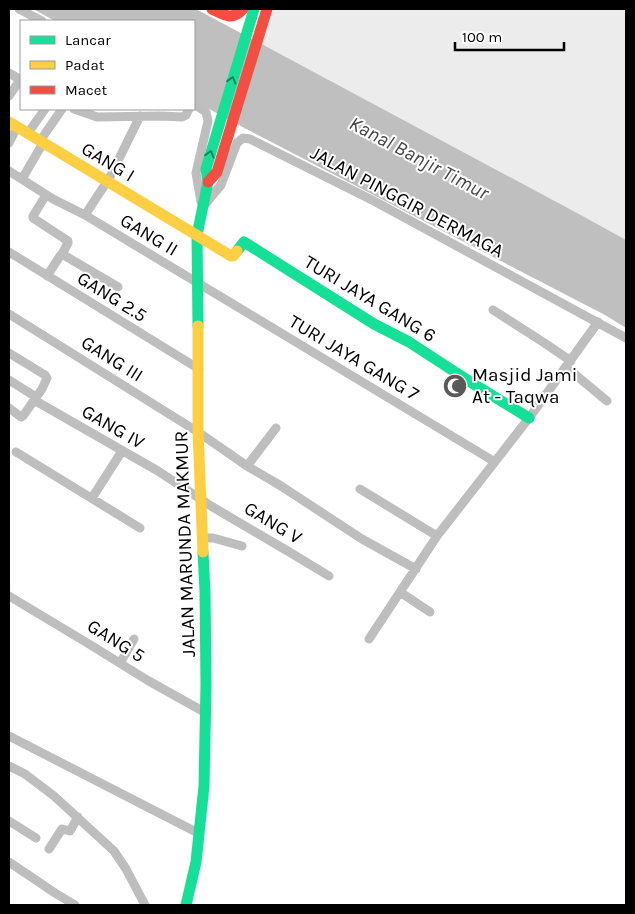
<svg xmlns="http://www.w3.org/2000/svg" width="635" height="914" font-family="Karla,sans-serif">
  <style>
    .green { fill: #ececec }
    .water { fill: #bfbfbf }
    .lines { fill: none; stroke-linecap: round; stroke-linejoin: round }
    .street { stroke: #bebebe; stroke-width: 9 }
    .fast { stroke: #16e098; stroke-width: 11 }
    .slow { stroke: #ffcf43; stroke-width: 11 }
    .jam { stroke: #f24e42; stroke-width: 11 }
    .oneway { stroke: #0d865b }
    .labels { text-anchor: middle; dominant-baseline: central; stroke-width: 4; stroke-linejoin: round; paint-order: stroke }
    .street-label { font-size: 19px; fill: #000; stroke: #fff }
    .poi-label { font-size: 19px; fill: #000; stroke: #fff; text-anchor: start }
    .water-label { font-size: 20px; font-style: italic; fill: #444; stroke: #fff }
  </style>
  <rect width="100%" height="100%" fill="#fff"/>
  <path class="green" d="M 273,9 L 626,9 L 626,245 L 260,49 Z"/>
  <path class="water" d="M 33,9 L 196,9 L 577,213 L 626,240 L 626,328 L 605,315 L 225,118 L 194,100 L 194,21 L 55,21 Z"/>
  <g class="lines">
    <path class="street" d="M 19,9 L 42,21
      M 9,73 L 21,80
      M 9,96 L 20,80
      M 194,104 L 206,112 L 208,121 L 196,173 L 201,202
      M 74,109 L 97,117 L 162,116 L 182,117 L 186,115 L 189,109
      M 28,133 L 45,109
      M 40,141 L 62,109
      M 9,143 L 17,127
      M 9,171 L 53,199 L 85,215 L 495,462
      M 22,179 L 43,143
      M 46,195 L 33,216 L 33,218 L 68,241 L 68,243 L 62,254
      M 206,203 L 221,185 L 237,143 L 243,138 L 250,139 L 374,201 L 626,338
      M 85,215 L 110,177 L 140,116
      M 9,252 L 199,369
      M 47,276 L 60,256 L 62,254 L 118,287
      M 493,310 L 543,342 L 571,361
      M 9,314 L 198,432 L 247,466 L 281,486 L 362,539 L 416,569
      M 9,353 L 45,375 L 47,378 L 42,389 L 23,416 L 21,417 L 9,408
      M 566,367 L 607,401
      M 9,380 L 36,397
      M 34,400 L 158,471 L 211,506 L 291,553 L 329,576
      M 16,452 L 140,528
      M 247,466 L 276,428
      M 360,489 L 437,536
      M 92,498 L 122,451
      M 202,538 L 213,538 L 242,546
      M 400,592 L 430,612
      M 9,596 L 89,644 L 147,680 L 206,713
      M 369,639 L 437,536 L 529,418 L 598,322
      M 120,663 L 134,639
      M 9,736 L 198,833
      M 9,766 L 25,774 L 54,796 L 114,851 L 126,869 L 145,905
      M 9,821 L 36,838
      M 49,849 L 62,829 L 70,831 L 78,817
      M 9,862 L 55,893 L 75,905"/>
    <path class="fast" d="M 237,251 L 244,242 L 374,324 L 409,342 L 472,383 L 529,418
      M 198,326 L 197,235 L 208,182 L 206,169 L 254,9
      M 186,905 L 196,862 L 204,786 L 206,684 L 205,592 L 203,552"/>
    <path class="slow" d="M 9,122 L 231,256 L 233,256 L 237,251
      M 198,326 L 198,432 L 203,552"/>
    <path class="jam" d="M 212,9 C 224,15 232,21 243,9
      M 208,182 L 217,172 L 267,9"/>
  </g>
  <defs><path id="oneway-chevron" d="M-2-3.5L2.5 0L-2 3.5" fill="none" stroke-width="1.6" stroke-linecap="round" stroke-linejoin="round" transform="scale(1.25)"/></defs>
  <g class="oneway">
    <use href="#oneway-chevron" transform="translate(232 80) rotate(-73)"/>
    <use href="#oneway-chevron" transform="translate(210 154) rotate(-75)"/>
  </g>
  <defs>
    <g id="mosque-disc" transform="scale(1.25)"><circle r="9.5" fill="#595959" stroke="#fff"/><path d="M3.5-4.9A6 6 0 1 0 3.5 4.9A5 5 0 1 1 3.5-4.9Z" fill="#fff"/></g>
  </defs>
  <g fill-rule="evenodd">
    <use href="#mosque-disc" x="455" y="386"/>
  </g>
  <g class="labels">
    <g class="street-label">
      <text transform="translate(108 162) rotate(31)">GANG I</text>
      <text transform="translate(407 202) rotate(28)">JALAN PINGGIR DERMAGA</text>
      <text transform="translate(149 235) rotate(31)">GANG II</text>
      <text transform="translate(112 297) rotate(32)">GANG 2.5</text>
      <text transform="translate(370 299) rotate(31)">TURI JAYA GANG 6</text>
      <text transform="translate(354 358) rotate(31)">TURI JAYA GANG 7</text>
      <text transform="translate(112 359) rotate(32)">GANG III</text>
      <text transform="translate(113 427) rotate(30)">GANG IV</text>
      <text transform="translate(273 523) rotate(31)">GANG V</text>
      <text transform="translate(185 544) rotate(-92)">JALAN MARUNDA MAKMUR</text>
      <text transform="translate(116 641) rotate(32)">GANG 5</text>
    </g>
    <g class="poi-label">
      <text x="472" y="375">Masjid Jami<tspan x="472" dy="22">At - Taqwa</tspan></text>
    </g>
    <g class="water-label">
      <text transform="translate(419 158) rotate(28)">Kanal Banjir Timur</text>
    </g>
  </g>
  <rect width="635" height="914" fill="none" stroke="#000000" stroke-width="20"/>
  <rect x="20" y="20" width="175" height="90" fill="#ffffff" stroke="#999999"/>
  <rect x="30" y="36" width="25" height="8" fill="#16e098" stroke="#999999"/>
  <text x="65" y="45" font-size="15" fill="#000000">Lancar</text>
  <rect x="30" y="61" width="25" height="8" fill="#ffcf43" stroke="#999999"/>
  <text x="65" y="70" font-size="15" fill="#000000">Padat</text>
  <rect x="30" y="86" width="25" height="8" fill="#f24e42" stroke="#999999"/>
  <text x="65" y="95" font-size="15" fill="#000000">Macet</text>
  <path d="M455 42v8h109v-8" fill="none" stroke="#000000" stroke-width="2.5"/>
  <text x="462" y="42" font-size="15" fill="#000000" stroke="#ffffff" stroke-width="4" paint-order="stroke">100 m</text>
</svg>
